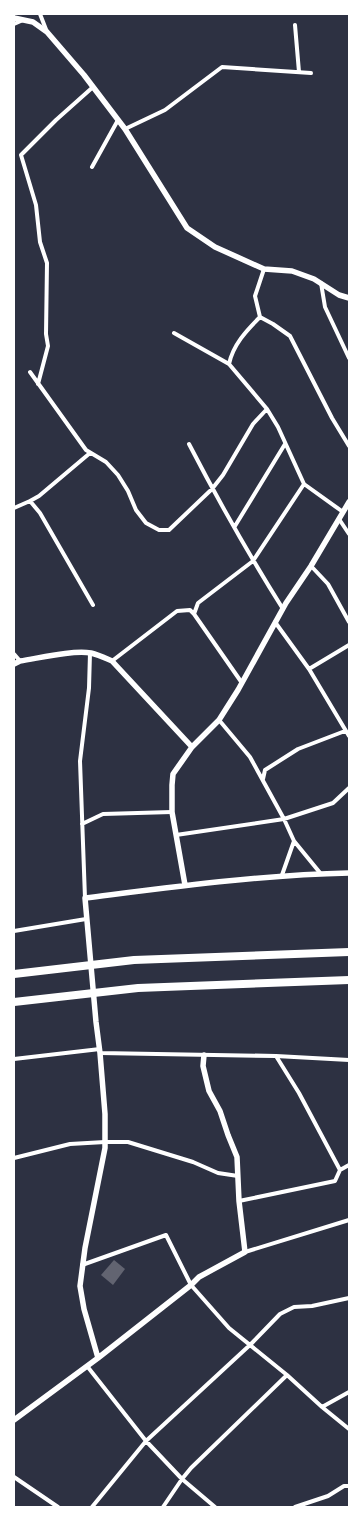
<svg xmlns="http://www.w3.org/2000/svg" width="363" height="1521" font-family="Merriweather,serif">
  <style>
    .building { fill: #626471 }
    .lines { fill: none; stroke-linecap: round; stroke-linejoin: round }
    .minor { stroke: #fff; stroke-width: 4 }
    .tertiary { stroke: #fff; stroke-width: 5.5 }
    .motorway { stroke: #fff; stroke-width: 8 }
  </style>
  <rect width="100%" height="100%" fill="#2d3142"/>
  <path class="building" d="M 114,1260 L 125,1269 L 113,1285 L 101,1275 Z"/>
  <g class="lines">
    <path class="minor" d="M 40,14 L 47,32
      M 14,24 L 23,20
      M 295,25 L 299,72
      M 125,129 L 165,110 L 222,67 L 311,73
      M 92,167 L 118,120
      M 321,283 L 325,307 L 349,358
      M 260,317 L 273,324 L 290,336 L 332,418 L 349,446
      M 174,333 L 229,364 L 267,409 L 278,427 L 304,484 L 343,512
      M 229,364 C 233,345 246,331 260,317 L 255,296 L 264,269
      M 30,372 L 86,450 L 106,462 L 118,475 L 128,491 L 136,510 L 146,523 L 159,530 L 169,530 L 212,489 L 223,475 L 253,424 L 267,409
      M 38,384 L 48,346 L 46,334 L 47,263 L 40,242 L 36,205 L 21,155 L 56,120 L 93,87
      M 189,444 C 218,500 249,555 283,609
      M 30,501 L 39,496 L 90,453
      M 14,508 L 30,501 L 40,513 L 93,605
      M 339,519 L 349,534
      M 235,526 L 285,444
      M 311,566 L 328,584 L 349,622
      M 194,614 L 198,603 L 253,561 L 304,484
      M 275,622 L 309,669 L 349,736
      M 14,654 L 20,661
      M 112,661 L 177,611 L 190,610 L 194,614 L 242,683
      M 309,669 L 349,645
      M 219,720 L 250,757 L 284,819 L 294,841 L 321,874
      M 263,779 L 265,770 L 298,749 L 345,731
      M 82,824 L 103,814 L 172,812
      M 176,835 L 284,819 L 333,803 L 349,788
      M 282,875 L 294,841
      M 85,898 L 80,761 L 89,688 L 90,653
      M 14,931 L 86,919
      M 100,1053 L 276,1056 L 349,1060
      M 276,1056 L 299,1093 L 340,1170
      M 14,1059 L 100,1049
      M 14,1158 L 70,1144 L 105,1142 L 128,1142 L 193,1162 L 218,1173 L 238,1176
      M 239,1201 L 335,1181 L 340,1170 L 349,1165
      M 245,1252 L 349,1220
      M 82,1265 L 166,1235 L 191,1285 L 229,1328 L 287,1375 L 322,1407 L 349,1429
      M 87,1366 L 146,1441 L 182,1479 L 215,1507
      M 322,1407 L 349,1392
      M 14,1477 L 58,1507
      M 92,1507 L 146,1441 L 251,1344 L 280,1314 L 294,1307 L 312,1306 L 349,1298
      M 163,1507 L 182,1479 L 191,1468 L 287,1375
      M 295,1507 L 328,1496 L 344,1486 L 349,1486"/>
    <path class="tertiary" d="M 14,18 L 33,22 L 47,32 L 84,75 L 125,129 L 187,228 L 215,247 L 264,269 L 292,271 L 314,279 L 339,295 L 349,298
      M 14,664 L 20,661 C 40,658 72,650 91,653 C 99,655 105,658 112,661 L 192,747
      M 185,885 L 172,812 L 172,785 L 173,774 L 192,747 L 219,720 L 238,690 L 286,603 L 311,566 L 349,502
      M 98,1358 L 84,1309 L 80,1286 L 85,1248 L 105,1148 L 105,1114 L 100,1053 L 96,1022 L 85,898 C 173,887 260,875 349,873
      M 14,1420 L 98,1358 L 191,1285 L 199,1277 L 245,1252 L 239,1201 L 237,1157 L 228,1135 L 220,1111 L 209,1091 L 203,1066 L 204,1055"/>
    <path class="motorway" d="M 14,974 L 134,960 L 349,952
      M 14,1002 L 138,988 L 349,980"/>
  </g>
  <rect width="363" height="1521" fill="none" stroke="#ffffff" stroke-width="30"/>
</svg>
